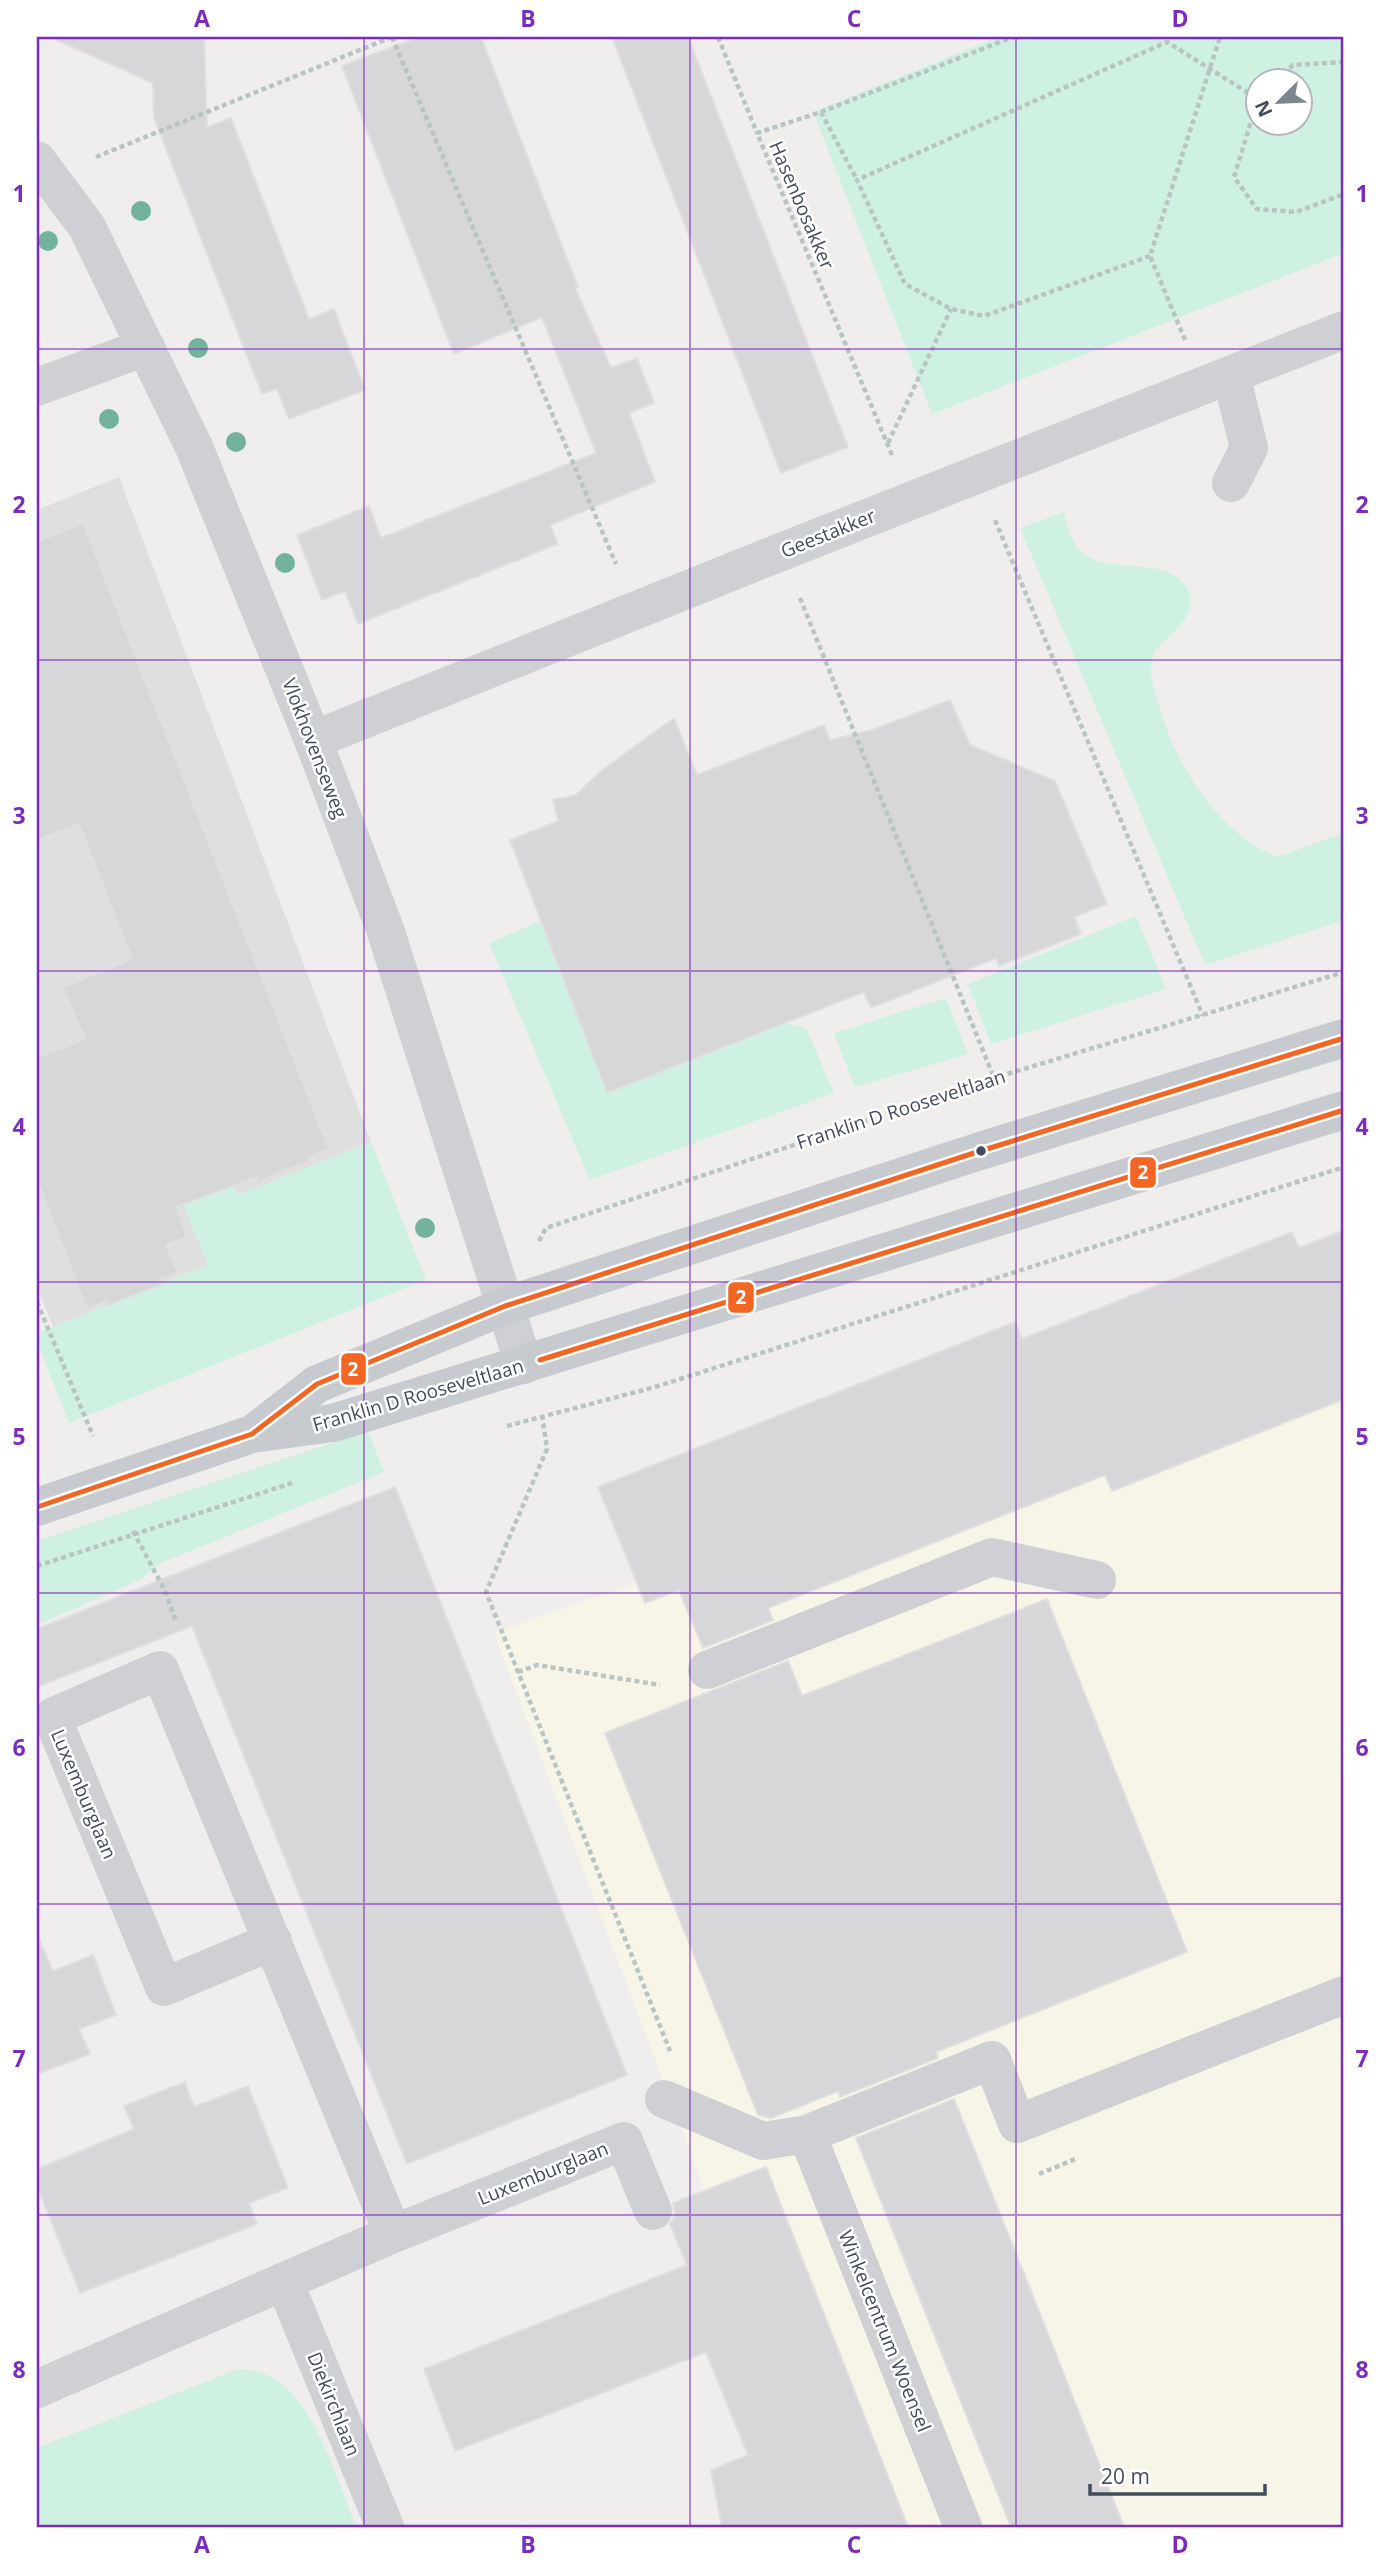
<svg xmlns="http://www.w3.org/2000/svg" width="1381" height="2564" font-family="'Open Sans',sans-serif">
  <style>
    .commercial { fill: #f7f5e8 }
    .education { fill: #e0dfe0 }
    .green { fill: #cff1e1; fill-rule: evenodd }
    .building { fill: #d7d7d9; stroke: #e0dfe0; stroke-width: 2 }
    .lines { fill: none; stroke-linecap: round; stroke-linejoin: round }
    .path { stroke: #b8c5c3; stroke-width: 4.5; stroke-dasharray: 5 3.5; stroke-linecap: butt }
    .minor { stroke: #ced0d4; stroke-width: 38 }
    .major { stroke: #c7cacf; stroke-width: 38 }
    .bus-1-casing { stroke: #fff; stroke-width: 10 }
    .bus-1 { stroke: #f26522; stroke-width: 5 }
    .tree { fill: #73b39d }
    .grid { fill: none; stroke: #7b2cbf; stroke-width: 2; stroke-opacity: 0.55 }
    .bus-dot { fill: #434c5c; stroke: #fff; stroke-width: 2.5 }
    .labels { text-anchor: middle; dominant-baseline: central; stroke-width: 5; stroke-linejoin: round; paint-order: stroke }
    .street-label { font-size: 19px; fill: #434c5c; stroke: #fff }
    .line-badge { stroke: #fff; stroke-width: 2.5 }
    .badge-label { font-size: 19px; text-anchor: middle; font-weight: bold; fill: #fff }
    .neatline { fill: none; stroke: #7b2cbf; stroke-width: 2.5 }
    .grid-label { font-size: 23px; text-anchor: middle; font-weight: bold; fill: #7b2cbf }
  </style>
  <rect width="100%" height="100%" fill="#efeeed"/>
  <path class="commercial" d="M 1344,1332 L 1344,2527 L 839,2527 L 721,2234 L 494,1633 Z"/>
  <path class="education" d="M 119,477 L 371,1142 L 238,1195 L 175,1182 L 208,1265 L 53,1327 L 37,1288 L 37,510 Z"/>
  <path class="green" d="M 998,37 L 1344,37 L 1344,253 L 932,414 L 813,112 ZM 1258,80 L 1300,80 L 1300,122 L 1258,122 Z
    M 1064,512 C 1067,527 1071,544 1084,554 C 1111,576 1176,553 1189,593 C 1199,624 1157,637 1152,659 C 1148,675 1155,692 1159,706 C 1177,768 1217,830 1276,857 L 1344,833 L 1344,920 L 1205,965 L 1020,528 Z
    M 1136,916 L 1166,989 L 991,1044 L 968,984 Z
    M 541,921 L 607,1092 L 786,1023 L 806,1028 L 834,1093 L 590,1180 L 489,943 Z
    M 946,998 L 968,1054 L 855,1087 L 834,1033 Z
    M 371,1142 L 426,1280 L 69,1423 L 37,1342 L 37,1333 L 208,1265 L 174,1181 L 224,1162 L 238,1195 Z
    M 368,1431 L 384,1472 L 161,1563 L 139,1580 L 37,1625 L 37,1541 Z
    M 238,2369 C 252,2370 264,2372 275,2379 C 316,2405 339,2484 356,2527 L 37,2527 L 37,2448 Z"/>
  <path class="building" d="M 50,37 L 204,37 L 207,127 L 231,118 L 309,319 L 334,309 L 365,390 L 289,419 L 277,389 L 262,394 L 154,118 L 153,83 Z
    M 419,37 L 481,37 L 578,287 L 575,288 L 611,368 L 637,358 L 654,403 L 629,413 L 655,482 L 550,525 L 558,544 L 358,624 L 345,591 L 322,600 L 297,535 L 369,506 L 381,538 L 596,453 L 542,317 L 454,354 L 342,66 Z
    M 612,37 L 688,37 L 848,447 L 781,473 Z
    M 83,523 L 329,1149 L 309,1157 L 311,1160 L 259,1181 L 257,1177 L 176,1207 L 187,1237 L 166,1245 L 178,1273 L 159,1280 L 161,1285 L 108,1305 L 106,1301 L 87,1309 L 37,1180 L 37,1058 L 85,1039 L 63,987 L 132,959 L 79,824 L 37,840 L 37,542 Z
    M 950,700 L 970,745 L 1055,781 L 1107,904 L 1074,917 L 1081,934 L 999,966 L 996,958 L 871,1008 L 864,992 L 607,1093 L 510,840 L 558,821 L 553,800 L 576,795 L 601,771 L 674,718 L 697,775 L 824,725 L 830,740 L 872,730 Z
    M 1344,1230 L 1344,1399 L 1112,1491 L 1105,1475 L 768,1608 L 773,1620 L 703,1648 L 679,1590 L 645,1603 L 598,1487 L 1015,1322 L 1022,1339 L 1292,1232 L 1299,1248 Z
    M 395,1487 L 627,2075 L 407,2164 L 192,1626 L 37,1687 L 37,1629 Z
    M 1047,1599 L 1187,1952 L 936,2052 L 938,2058 L 840,2097 L 838,2091 L 771,2118 L 758,2115 L 605,1733 L 788,1661 L 802,1696 Z
    M 37,1935 L 53,1971 L 93,1955 L 116,2015 L 79,2029 L 90,2054 L 37,2074 Z
    M 185,2082 L 194,2107 L 248,2086 L 288,2188 L 249,2203 L 257,2224 L 80,2293 L 37,2186 L 37,2169 L 134,2129 L 124,2106 Z
    M 954,2099 L 1029,2286 L 1124,2527 L 1011,2527 L 900,2249 L 856,2138 Z
    M 766,2167 L 908,2527 L 722,2527 L 711,2470 L 748,2455 L 706,2352 L 455,2451 L 424,2369 L 687,2265 L 670,2224 L 675,2215 L 673,2203 Z"/>
  <g class="lines">
    <path class="path" d="M 392,37 L 616,564
      M 718,37 L 757,133
      M 1277,80 L 1293,65 L 1344,62
      M 1258,99 L 1234,177 L 1257,209 L 1296,212 L 1344,194
      M 821,112 L 857,180
      M 96,157 L 392,37
      M 1150,256 L 984,316 L 951,309 L 905,284 L 857,180 L 1167,42 L 1258,99
      M 1185,340 L 1150,256 L 1220,37
      M 888,443 L 951,309
      M 892,455 L 757,133 L 821,112 L 1013,37
      M 995,520 L 1203,1016
      M 800,598 L 994,1078
      M 539,1241 L 546,1228 L 994,1078 L 1344,972
      M 37,1302 L 93,1436
      M 542,1415 L 547,1449 L 486,1592 L 670,2051
      M 507,1426 L 655,1387 L 1344,1167
      M 133,1531 L 164,1589 L 176,1621
      M 37,1566 L 292,1483
      M 518,1672 L 537,1665 L 660,1685
      M 1039,2174 L 1078,2158"/>
    <path class="minor" d="M 37,160 L 87,227 L 194,447 L 313,740 L 385,929 L 524,1365
      M 37,387 L 146,347
      M 1231,483 L 1249,448 L 1231,375
      M 313,740 L 781,552 L 1344,330
      M 707,1670 L 992,1557 L 1097,1580
      M 273,1941 L 164,1987 L 52,1717 L 160,1670 L 393,2234
      M 664,2099 L 763,2141 L 807,2134
      M 284,2281 L 385,2527
      M 37,2389 L 393,2234 L 624,2141 L 653,2211
      M 963,2527 L 807,2134 L 992,2060 L 1017,2124 L 1344,1995"/>
    <path class="major" d="M 254,1433 L 317,1384 L 505,1306 L 977,1152 L 1344,1038
      M 37,1507 L 252,1434 L 333,1423 L 1344,1110"/>
    <g class="bus-1-casing">
      <path id="bus-1" d="M 540,1360 L 1344,1110
        M 37,1507 L 252,1434 L 317,1384 L 505,1306 L 977,1152 L 1344,1038"/>
    </g>
    <use href="#bus-1" class="bus-1"/>
  </g>
  <g class="tree">
    <circle cx="141" cy="211" r="10"/>
    <circle cx="48" cy="241" r="10"/>
    <circle cx="198" cy="348" r="10"/>
    <circle cx="109" cy="419" r="10"/>
    <circle cx="236" cy="442" r="10"/>
    <circle cx="285" cy="563" r="10"/>
    <circle cx="425" cy="1228" r="10"/>
  </g>
  <path class="grid" d="M 364,37 L 364,2527M 690,37 L 690,2527M 1016,37 L 1016,2527M 37,349 L 1344,349M 37,660 L 1344,660M 37,971 L 1344,971M 37,1282 L 1344,1282M 37,1593 L 1344,1593M 37,1904 L 1344,1904M 37,2215 L 1344,2215"/>
  <circle class="bus-dot" cx="981" cy="1151" r="6"/>
  <g class="labels">
    <g class="street-label">
      <text transform="translate(802 205) rotate(67)">Hasenbosakker</text>
      <text transform="translate(828 533) rotate(-22)">Geestakker</text>
      <text transform="translate(315 748) rotate(69)">Vlokhovenseweg</text>
      <text transform="translate(901 1109) rotate(-18)">Franklin D Rooseveltlaan</text>
      <text transform="translate(418 1395) rotate(-16)">Franklin D Rooseveltlaan</text>
      <text transform="translate(84 1794) rotate(67)">Luxemburglaan</text>
      <text transform="translate(543 2173) rotate(-22)">Luxemburglaan</text>
      <text transform="translate(885 2331) rotate(68)">Winkelcentrum Woensel</text>
      <text transform="translate(334 2404) rotate(68)">Diekirchlaan</text>
    </g>
  </g>
  <g class="line-badge">
    <rect x="1129" y="1156" width="28" height="33" rx="7" fill="#f26522"/>
    <rect x="727" y="1281" width="28" height="33" rx="7" fill="#f26522"/>
    <rect x="340" y="1352" width="27" height="34" rx="7" fill="#f26522"/>
  </g>
  <g class="badge-label">
    <text x="1143" y="1179">2</text>
    <text x="741" y="1304">2</text>
    <text x="353" y="1376">2</text>
  </g>
  <rect width="1381" height="2564" fill="none" stroke="#ffffff" stroke-width="77"/>
  <g transform="translate(1279 102) rotate(246)"><circle r="33" fill="#ffffff" stroke="#b4b7be" stroke-width="2"/>
  <path d="M0-5L12 26L0 18L-12 26Z" fill="#7f858f"/>
  <text y="-10" font-size="19" font-weight="bold" text-anchor="middle" fill="#434c5c">N</text>
  </g>
  <path d="M1090 2484v10h175v-10" fill="none" stroke="#434c5c" stroke-width="3.5"/>
  <text x="1101" y="2484" font-size="21" fill="#434c5c" stroke="#ffffff" stroke-width="5" paint-order="stroke">20 m</text>
  <rect x="38" y="38" width="1304" height="2488" class="neatline"/>
  <g class="grid-label">
    <text x="202" y="27">A</text>
    <text x="528" y="27">B</text>
    <text x="854" y="27">C</text>
    <text x="1180" y="27">D</text>
    <text x="19" y="202">1</text>
    <text x="1362" y="202">1</text>
    <text x="19" y="513">2</text>
    <text x="1362" y="513">2</text>
    <text x="19" y="824">3</text>
    <text x="1362" y="824">3</text>
    <text x="19" y="1135">4</text>
    <text x="1362" y="1135">4</text>
    <text x="19" y="1445">5</text>
    <text x="1362" y="1445">5</text>
    <text x="19" y="1756">6</text>
    <text x="1362" y="1756">6</text>
    <text x="19" y="2067">7</text>
    <text x="1362" y="2067">7</text>
    <text x="19" y="2378">8</text>
    <text x="1362" y="2378">8</text>
    <text x="202" y="2553">A</text>
    <text x="528" y="2553">B</text>
    <text x="854" y="2553">C</text>
    <text x="1180" y="2553">D</text>
  </g>
</svg>
